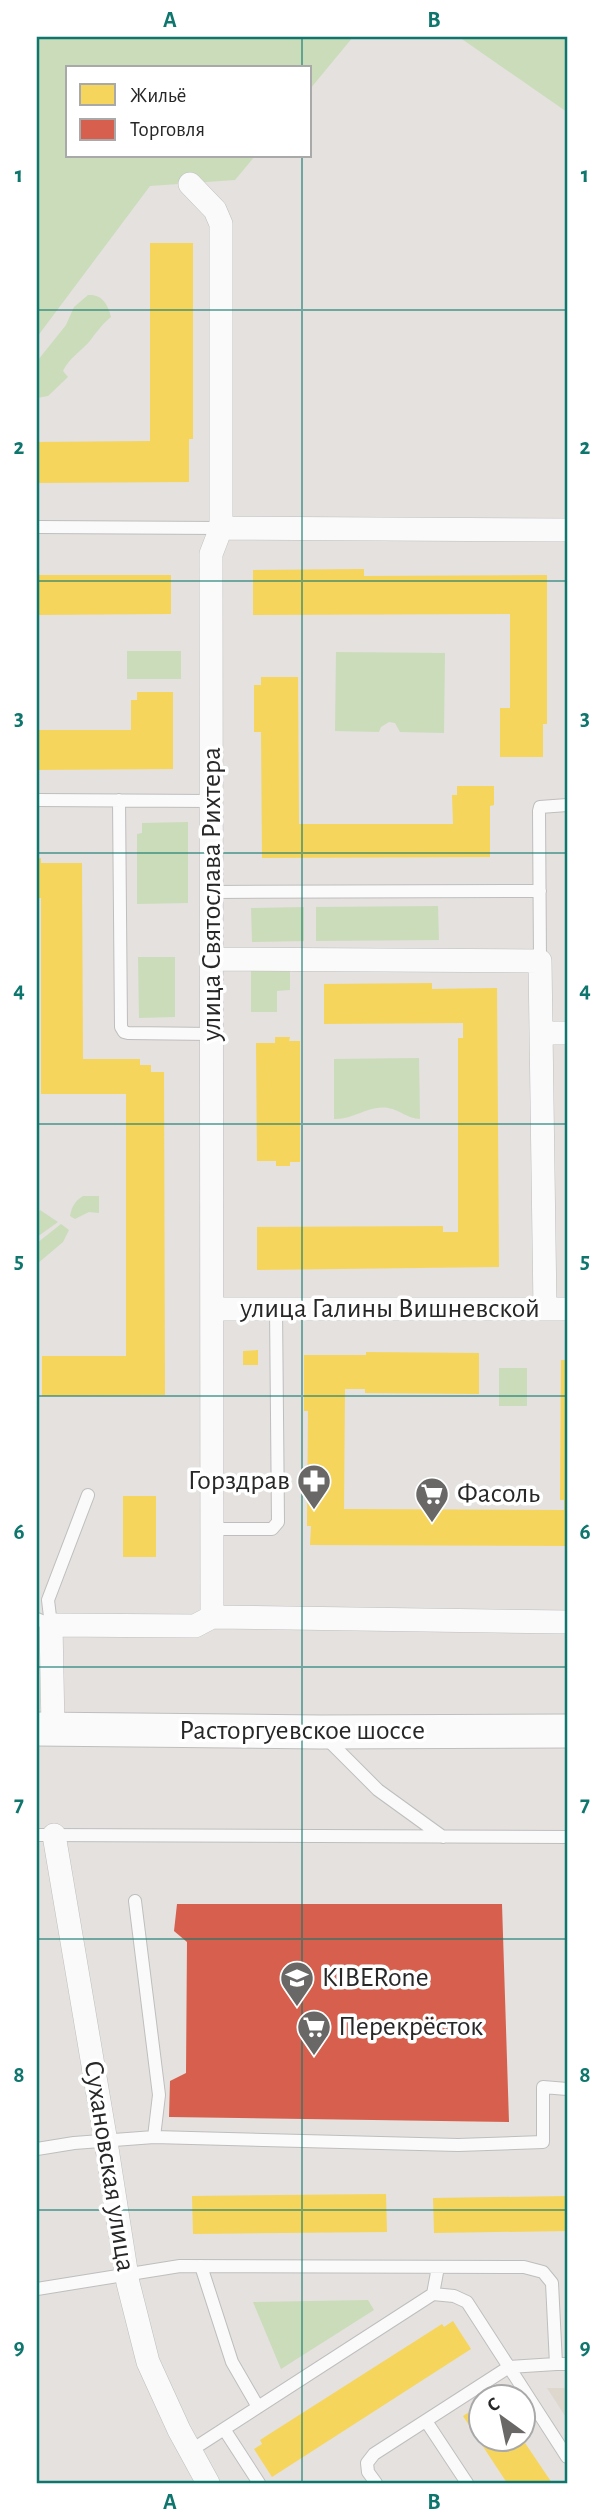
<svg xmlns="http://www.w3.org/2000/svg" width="604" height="2520" font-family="'Alegreya Sans',sans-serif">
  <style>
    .education { fill: #ded7cd }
    .green { fill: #cbdcba }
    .homes { fill: #f6d55c }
    .shops { fill: #d6604d }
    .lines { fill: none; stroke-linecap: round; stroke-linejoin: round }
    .service-casing { stroke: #bfbebe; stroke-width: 14 }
    .minor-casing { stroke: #bfbebe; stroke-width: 24 }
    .secondary-casing { stroke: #bfbebe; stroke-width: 35 }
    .service { stroke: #fbfafa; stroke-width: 12 }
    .minor { stroke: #fbfafa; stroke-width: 23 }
    .secondary { stroke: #fbfafa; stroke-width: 33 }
    .grid { fill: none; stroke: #0f766e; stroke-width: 2; stroke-opacity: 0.55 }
    .labels { text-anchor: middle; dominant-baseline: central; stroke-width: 7; stroke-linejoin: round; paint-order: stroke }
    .street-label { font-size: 28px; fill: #272727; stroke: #fff }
    .poi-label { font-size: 28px; fill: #272727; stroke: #fff; text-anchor: start }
    .neatline { fill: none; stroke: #0f766e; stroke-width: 2.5 }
    .grid-label { font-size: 23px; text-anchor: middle; font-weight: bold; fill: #0f766e }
  </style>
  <rect width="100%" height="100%" fill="#e4e1de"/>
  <path class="education" d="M 547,2388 L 567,2388 L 567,2419 Z"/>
  <path class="green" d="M 37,37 L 353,37 L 310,89 L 310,68 L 68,68 L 68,156 L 255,156 L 235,180 L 150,186 L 37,337 Z
    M 459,37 L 567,37 L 567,112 Z
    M 88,295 C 102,294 108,304 111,317 C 102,324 97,332 89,342 C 80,352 69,358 63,371 L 68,377 L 48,396 L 37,398 L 38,360 L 66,325 L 74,307 Z
    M 127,651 L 181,651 L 181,679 L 127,679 Z
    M 336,652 L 445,653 L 444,733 L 400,732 L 395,723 L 389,722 L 381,727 L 379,732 L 335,731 Z
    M 188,822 L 188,903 L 137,904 L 137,834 L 142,833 L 142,823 Z
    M 438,906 L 439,940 L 316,941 L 316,907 Z
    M 304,907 L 304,941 L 252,942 L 251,908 Z
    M 138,957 L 175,957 L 175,1017 L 139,1018 Z
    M 251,970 L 290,970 L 290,990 L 277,991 L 277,1012 L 251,1012 Z
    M 419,1058 L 420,1119 C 408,1119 400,1110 388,1108 C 368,1105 354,1120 334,1119 L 334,1059 Z
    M 83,1196 L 99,1196 L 99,1213 L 89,1212 L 75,1219 L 70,1216 C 72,1206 75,1201 83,1196 Z
    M 40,1210 L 58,1222 L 37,1237 L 37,1213 Z
    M 61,1224 L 69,1230 L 63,1242 L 37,1264 L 37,1243 Z
    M 499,1368 L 527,1368 L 527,1406 L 499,1406 Z
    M 368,2300 L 374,2310 L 281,2369 L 253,2302 Z"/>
  <path class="homes" d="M 150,243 L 193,243 L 193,439 L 189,439 L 189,482 L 37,483 L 37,442 L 150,441 Z
    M 364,569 L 364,576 L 547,575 L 547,724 L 543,724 L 543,757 L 500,757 L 500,708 L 510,708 L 510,614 L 253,615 L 253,570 Z
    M 37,575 L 171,575 L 171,614 L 37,615 Z
    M 261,677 L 298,677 L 299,824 L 453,824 L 452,795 L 457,795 L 457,786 L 494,786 L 494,805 L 490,806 L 490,857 L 262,858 L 261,732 L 254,732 L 254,685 L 261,685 Z
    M 137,692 L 173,692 L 173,769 L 37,770 L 37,730 L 131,730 L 131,700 L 137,700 Z
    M 41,858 L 41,863 L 82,863 L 83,1059 L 140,1059 L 140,1065 L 151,1065 L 151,1072 L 164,1072 L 165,1395 L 42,1396 L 42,1356 L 126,1356 L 126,1094 L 41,1094 L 41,898 L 37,898 L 37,859 Z
    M 432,983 L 432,989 L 497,988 L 499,1267 L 257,1270 L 257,1227 L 443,1226 L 443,1232 L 458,1232 L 458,1038 L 463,1038 L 463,1023 L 324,1024 L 324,984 Z
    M 275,1037 L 290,1037 L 289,1041 L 300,1041 L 300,1162 L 290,1162 L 290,1166 L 276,1166 L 276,1161 L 257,1161 L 256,1043 L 275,1043 Z
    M 258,1350 L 258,1365 L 243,1365 L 243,1351 Z
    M 366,1352 L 479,1353 L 479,1394 L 365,1393 L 365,1389 L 345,1389 L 344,1509 L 564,1510 L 564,1500 L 560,1500 L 561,1360 L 567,1360 L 567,1546 L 310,1545 L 311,1526 L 307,1526 L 308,1411 L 304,1411 L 304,1355 L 366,1355 Z
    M 123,1496 L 156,1496 L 156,1557 L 123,1557 Z
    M 386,2194 L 387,2232 L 193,2234 L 192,2196 Z
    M 567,2196 L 567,2231 L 434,2233 L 433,2198 Z
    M 453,2321 L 471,2349 L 272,2477 L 254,2449 L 262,2444 L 260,2440 L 442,2324 L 444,2327 Z
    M 482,2404 L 482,2440 L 523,2440 L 552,2483 L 507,2483 L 463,2416 Z"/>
  <path class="shops" d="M 177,1904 L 502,1904 L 509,2122 L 169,2117 L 170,2081 L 186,2073 L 187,1942 L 174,1931 Z"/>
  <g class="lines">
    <g class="service-casing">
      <path id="service" d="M 37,527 L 221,528
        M 37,800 L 211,801
        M 119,800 L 121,1027 L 124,1032 L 128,1033 L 212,1034
        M 212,892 L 540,891
        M 540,961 L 539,811 L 540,807 L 567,805
        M 212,1529 L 272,1529 L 278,1522 L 276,1309
        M 37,1619 L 51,1625 L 48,1600 L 88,1495
        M 325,1737 L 378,1790 L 443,1837
        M 37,1835 L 567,1837
        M 135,1901 L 159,2095 L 154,2137
        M 37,2149 L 74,2143 L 154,2137 L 458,2145 L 543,2142 L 543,2087 L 567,2089
        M 201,2266 L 232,2362 L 258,2407
        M 37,2289 L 180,2266 L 524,2267 L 543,2272 L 552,2283 L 556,2364 L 567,2364
        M 433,2294 L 438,2267
        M 556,2364 L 509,2367 L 567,2457
        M 426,2421 L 467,2483
        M 224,2429 L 259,2483
        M 190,2451 L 433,2294 L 454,2296 L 467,2302 L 509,2367 L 374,2454 L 367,2463 L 368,2472 L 376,2483"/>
    </g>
    <g class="minor-casing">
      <path id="minor" d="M 190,184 L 215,210 L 221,224 L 221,528 L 211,554 L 212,1617
        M 221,528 L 567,530
        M 212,959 L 540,961 L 545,1309
        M 542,1033 L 567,1033
        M 212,1309 L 567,1309
        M 53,1728 L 51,1625 L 195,1626 L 212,1617 L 567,1622
        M 54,1835 L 106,2142 L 128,2283 L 148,2362 L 179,2430 L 208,2483"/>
    </g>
    <g class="secondary-casing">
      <path id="secondary" d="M 37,1729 L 320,1732 L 567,1731"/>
    </g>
    <use href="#service" class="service"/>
    <use href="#minor" class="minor"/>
    <use href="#secondary" class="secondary"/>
  </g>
  <path class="grid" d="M 302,37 L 302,68M 302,156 L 302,2483M 37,310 L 567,310M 37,581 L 567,581M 37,853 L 567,853M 37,1124 L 567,1124M 37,1396 L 567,1396M 37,1667 L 567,1667M 37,1939 L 567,1939M 37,2210 L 567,2210"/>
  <defs>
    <g id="pharmacy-pin" transform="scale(1.75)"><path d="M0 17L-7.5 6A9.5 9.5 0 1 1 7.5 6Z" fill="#696867" stroke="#fff"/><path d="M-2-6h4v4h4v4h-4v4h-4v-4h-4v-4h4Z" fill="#fff"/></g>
    <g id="supermarket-pin" transform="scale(1.75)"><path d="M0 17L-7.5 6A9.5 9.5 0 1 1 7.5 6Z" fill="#696867" stroke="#fff"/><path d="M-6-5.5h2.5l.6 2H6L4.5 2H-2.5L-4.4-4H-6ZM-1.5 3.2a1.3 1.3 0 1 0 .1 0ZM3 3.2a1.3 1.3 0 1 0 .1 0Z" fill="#fff"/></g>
    <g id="school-pin" transform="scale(1.75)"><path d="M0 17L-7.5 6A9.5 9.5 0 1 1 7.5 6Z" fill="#696867" stroke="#fff"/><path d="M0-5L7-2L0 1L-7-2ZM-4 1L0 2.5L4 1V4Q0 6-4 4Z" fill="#fff"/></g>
  </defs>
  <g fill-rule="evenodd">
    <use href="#pharmacy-pin" x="314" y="1481"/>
    <use href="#supermarket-pin" x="432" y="1494"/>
    <use href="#school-pin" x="297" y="1978"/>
    <use href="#supermarket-pin" x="314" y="2027"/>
  </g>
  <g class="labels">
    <g class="street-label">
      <text transform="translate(212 894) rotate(-90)">улица Святослава Рихтера</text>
      <text x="390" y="1309">улица Галины Вишневской</text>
      <text x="302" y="1731">Расторгуевское шоссе</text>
      <text transform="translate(109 2166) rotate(81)">Сухановская улица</text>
    </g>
    <g class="poi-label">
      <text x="290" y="1481" text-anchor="end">Горздрав</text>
      <text x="457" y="1494">Фасоль</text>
      <text x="322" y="1978">KIBERone</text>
      <text x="338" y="2027">Перекрёсток</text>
    </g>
  </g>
  <rect width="604" height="2520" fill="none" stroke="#ffffff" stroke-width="77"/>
  <rect x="66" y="66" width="245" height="91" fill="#ffffff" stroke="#a9a9a9" stroke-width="2"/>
  <rect x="80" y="84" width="35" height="21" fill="#f6d55c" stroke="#a9a9a9" stroke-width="2"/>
  <text x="130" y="102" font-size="21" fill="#272727">Жильё</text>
  <rect x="80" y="119" width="35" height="21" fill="#d6604d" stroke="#a9a9a9" stroke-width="2"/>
  <text x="130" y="136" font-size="21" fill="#272727">Торговля</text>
  <g transform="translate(502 2418) rotate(327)"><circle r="33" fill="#ffffff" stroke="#a9a9a9" stroke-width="2"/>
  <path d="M0-5L12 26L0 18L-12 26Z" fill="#696867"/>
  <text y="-10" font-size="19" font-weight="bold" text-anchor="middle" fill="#272727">С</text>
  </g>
  <rect x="38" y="38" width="528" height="2444" class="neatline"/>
  <g class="grid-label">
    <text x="170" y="27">A</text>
    <text x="434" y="27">B</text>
    <text x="19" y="182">1</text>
    <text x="585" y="182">1</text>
    <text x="19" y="454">2</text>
    <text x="585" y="454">2</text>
    <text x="19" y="725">3</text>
    <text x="585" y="725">3</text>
    <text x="19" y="997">4</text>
    <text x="585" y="997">4</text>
    <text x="19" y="1268">5</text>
    <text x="585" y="1268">5</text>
    <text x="19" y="1539">6</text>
    <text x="585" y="1539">6</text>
    <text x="19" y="1811">7</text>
    <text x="585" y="1811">7</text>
    <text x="19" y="2082">8</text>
    <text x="585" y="2082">8</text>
    <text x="19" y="2354">9</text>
    <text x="585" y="2354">9</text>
    <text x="170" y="2509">A</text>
    <text x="434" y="2509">B</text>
  </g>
</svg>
